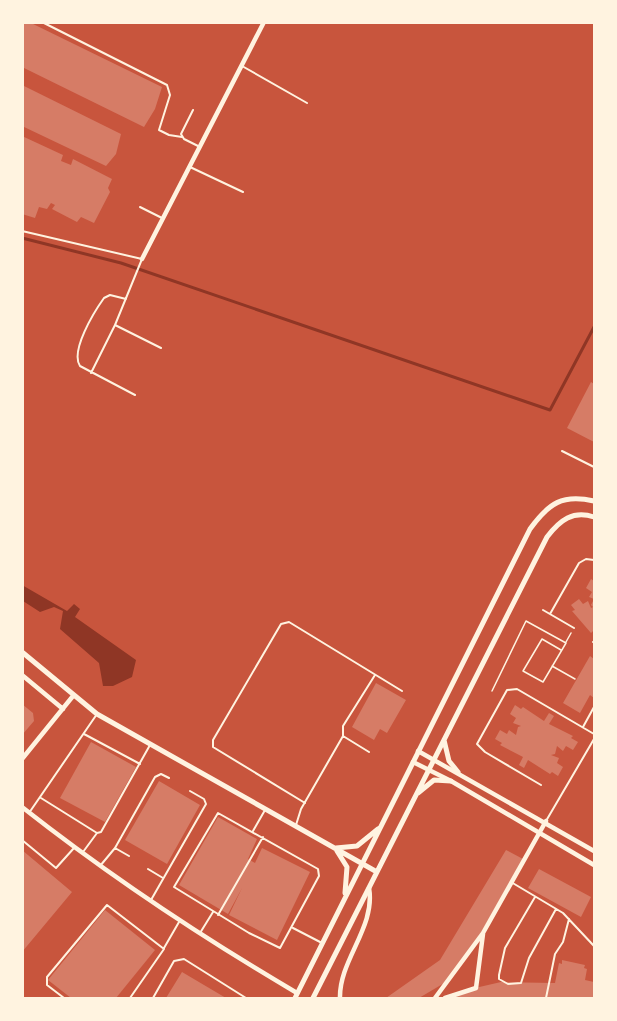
<svg xmlns="http://www.w3.org/2000/svg" width="617" height="1021" font-family="Inter,sans-serif">
  <style>
    .water { fill: #8f3625 }
    .lines { fill: none; stroke-linecap: round; stroke-linejoin: round }
    .stream { stroke: #8f3625; stroke-width: 3 }
    .building { fill: #d67c66 }
    .path { stroke: #fff3e0; stroke-width: 1.5 }
    .service { stroke: #fff3e0; stroke-width: 2 }
    .minor { stroke: #fff3e0; stroke-width: 4.5 }
    .tertiary { stroke: #fff3e0; stroke-width: 5 }
  </style>
  <rect width="100%" height="100%" fill="#c8553d"/>
  <path class="water" d="M 22,585 L 67,611 L 74,604 L 80,609 L 75,617 L 136,660 L 132,677 L 113,686 L 103,686 L 99,663 L 60,629 L 63,611 L 54,607 L 40,612 L 23,601 Z"/>
  <g class="lines">
    <path class="stream" d="M 22,238 L 121,263 L 550,410 L 594,327"/>
  </g>
  <path class="building" d="M 22,22 L 29,22 L 162,87 L 155,109 L 144,127 L 22,67 Z
    M 22,85 L 121,134 L 116,154 L 106,166 L 22,126 Z
    M 22,136 L 63,155 L 61,161 L 71,165 L 73,159 L 112,179 L 108,188 L 110,192 L 94,223 L 81,217 L 77,222 L 52,209 L 55,205 L 51,203 L 47,209 L 39,207 L 35,218 L 22,214 Z
    M 591,382 L 594,384 L 594,442 L 567,428 Z
    M 591,579 L 594,581 L 594,630 L 591,633 L 572,611 L 575,610 L 571,605 L 579,599 L 583,604 L 588,601 L 591,608 L 593,607 L 591,605 L 594,599 L 589,597 L 592,592 L 586,588 Z
    M 590,656 L 594,659 L 594,698 L 590,695 L 580,713 L 563,703 Z
    M 376,683 L 406,700 L 387,733 L 380,729 L 374,740 L 352,727 Z
    M 22,704 L 33,713 L 34,721 L 22,735 Z
    M 515,705 L 521,709 L 523,707 L 544,721 L 549,713 L 554,716 L 549,724 L 573,736 L 571,738 L 578,742 L 573,750 L 566,746 L 563,751 L 557,746 L 555,754 L 551,755 L 559,758 L 557,763 L 563,767 L 558,776 L 552,772 L 550,774 L 528,760 L 524,768 L 519,765 L 523,757 L 500,745 L 502,743 L 495,739 L 500,730 L 507,734 L 509,730 L 516,735 L 518,727 L 521,726 L 513,723 L 516,718 L 510,714 Z
    M 91,742 L 136,767 L 105,822 L 60,798 Z
    M 159,781 L 200,805 L 167,864 L 125,840 Z
    M 218,817 L 257,839 L 248,859 L 255,863 L 262,848 L 310,872 L 277,940 L 229,915 L 242,888 L 228,914 L 179,885 Z
    M 22,850 L 72,892 L 22,952 Z
    M 506,850 L 523,859 L 482,931 L 446,982 L 419,998 L 386,998 L 440,960 Z
    M 539,869 L 591,897 L 581,917 L 528,888 Z
    M 105,910 L 155,950 L 116,998 L 71,998 L 48,980 Z
    M 562,960 L 585,965 L 584,968 L 587,969 L 585,980 L 594,982 L 594,998 L 449,998 L 475,988 L 501,982 L 555,983 L 559,963 L 562,964 Z
    M 182,972 L 226,998 L 166,998 Z"/>
  <g class="lines">
    <path class="path" d="M 566,642 L 571,633
      M 552,666 L 575,679
      M 492,691 L 526,621 L 566,643 L 543,682 L 523,671 L 542,639 L 561,650"/>
    <path class="service" d="M 42,22 L 167,85 L 170,95 L 159,130 L 169,135 L 182,137
      M 242,66 L 307,103
      M 193,110 L 181,134 L 184,139 L 200,147
      M 190,167 L 243,192
      M 140,207 L 162,218
      M 22,231 L 142,259 L 115,325 L 161,348
      M 126,299 L 110,295 L 104,298 C 94,312 70,351 80,366 L 135,395
      M 91,373 L 115,325
      M 562,451 L 594,467
      M 543,610 L 574,628
      M 550,614 L 579,563 L 586,559 L 594,560
      M 593,642 L 594,642
      M 583,727 L 594,707
      M 84,734 L 140,764
      M 343,736 L 369,752
      M 541,785 L 485,752 L 477,744 L 507,690 L 517,689 L 594,734
      M 41,798 L 97,833 L 101,832 L 150,745
      M 305,803 L 213,747 L 213,740 L 281,624 L 289,622 L 402,691
      M 29,813 L 97,714
      M 218,813 L 318,869 L 319,876 L 280,948 L 249,933 L 174,887 Z
      M 546,821 L 594,739
      M 296,825 L 301,809 L 343,736 L 343,726 L 375,675
      M 253,831 L 265,810
      M 22,840 L 56,868 L 74,848
      M 115,848 L 129,856
      M 83,852 L 97,833
      M 100,866 L 115,848 L 155,777 L 161,774 L 169,778
      M 148,869 L 163,878
      M 511,882 L 563,913 L 594,946
      M 535,897 L 505,948 L 499,975 L 499,979 L 508,984 L 521,983 L 529,958 L 556,909
      M 151,900 L 206,804 L 204,799 L 190,791
      M 218,915 L 263,837
      M 293,928 L 322,943
      M 200,933 L 213,912
      M 164,948 L 179,922
      M 64,998 L 47,985 L 47,977 L 107,905 L 164,949 L 130,998
      M 153,998 L 174,961 L 184,959 L 246,998
      M 546,998 L 555,954 L 563,942 L 569,919"/>
    <path class="minor" d="M 142,259 L 264,22
      M 22,675 L 63,709
      M 418,751 L 594,851
      M 22,759 L 73,696
      M 413,762 L 451,781 L 594,865
      M 22,807 C 111,877 200,936 297,993
      M 340,998 C 339,960 376,927 369,888
      M 435,998 L 483,933 L 546,821
      M 445,998 L 476,988 L 483,934"/>
    <path class="tertiary" d="M 22,652 L 97,714 L 377,872
      M 444,740 L 449,761 L 458,772
      M 418,793 L 434,780 L 451,781
      M 336,848 L 357,846 L 378,829
      M 337,851 L 347,867 L 345,893
      M 295,998 L 530,529 C 549,503 562,494 594,501
      M 313,998 L 547,537 C 560,520 573,510 594,517"/>
  </g>
  <rect width="617" height="1021" fill="none" stroke="#fff3e0" stroke-width="48"/>
</svg>
